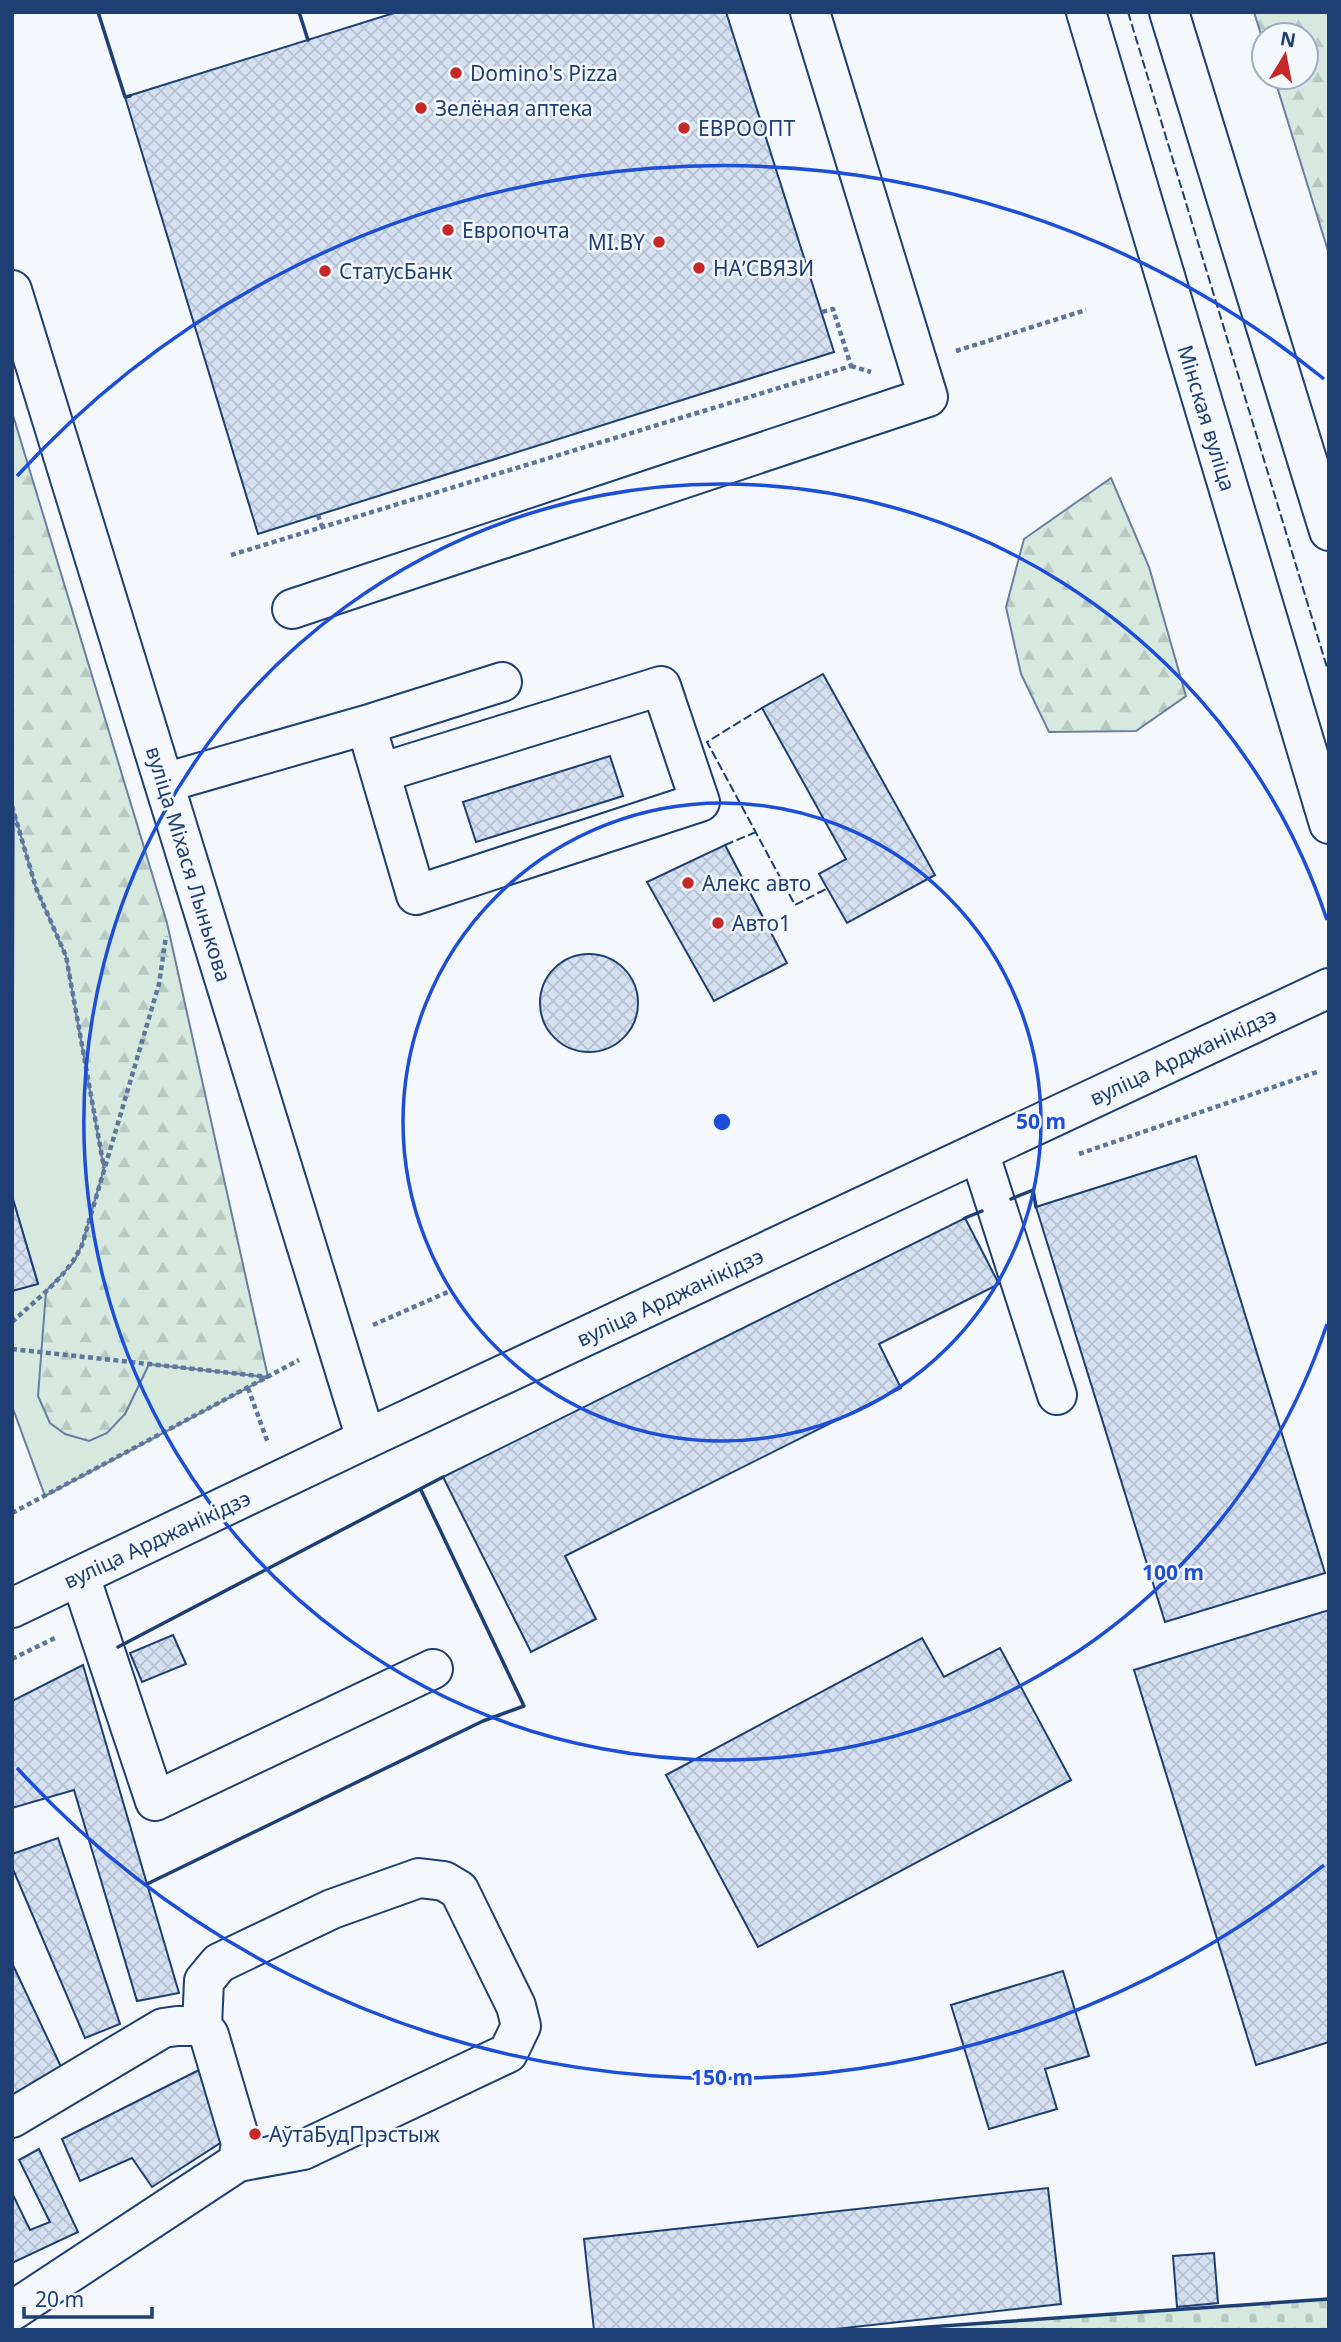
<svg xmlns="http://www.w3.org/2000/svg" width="1341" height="2342" font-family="'Noto Sans',sans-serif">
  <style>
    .grass { fill: #d7e8df; stroke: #687fa3; stroke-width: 2 }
    .forest { fill: url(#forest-firs); stroke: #687fa3; stroke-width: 2 }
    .cemetery { fill: url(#cemetery-stones); stroke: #687fa3; stroke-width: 2 }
    .building { fill: url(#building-cross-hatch); stroke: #1d3f73; stroke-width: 2 }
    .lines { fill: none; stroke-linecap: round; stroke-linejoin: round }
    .minor-casing { stroke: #1d3f73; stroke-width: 42 }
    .major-casing { stroke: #1d3f73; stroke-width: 42 }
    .path { stroke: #5e769c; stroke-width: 4.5; stroke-dasharray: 5 3.5; stroke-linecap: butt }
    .minor { stroke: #f4f7fb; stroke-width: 38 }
    .major { stroke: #f4f7fb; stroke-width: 38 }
    .fence { stroke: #1d3f73; stroke-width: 2; stroke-dasharray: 9 3.5; stroke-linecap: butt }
    .wall { stroke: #1d3f73; stroke-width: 3.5 }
    .ring { fill: none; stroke: #1d4ed8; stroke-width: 3.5 }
    .poi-dot { fill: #c62828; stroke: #f4f7fb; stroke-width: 2.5 }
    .labels { text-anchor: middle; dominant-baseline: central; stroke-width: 5; stroke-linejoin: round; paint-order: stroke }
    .poi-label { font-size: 21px; fill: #1d3f73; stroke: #f4f7fb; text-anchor: start }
    .street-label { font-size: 21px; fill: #1d3f73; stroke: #f4f7fb }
    .centre { fill: #1d4ed8; stroke: #f4f7fb; stroke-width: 3.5 }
    .ring-label { font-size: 21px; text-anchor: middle; font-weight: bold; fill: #1d4ed8; stroke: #f4f7fb; stroke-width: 5; stroke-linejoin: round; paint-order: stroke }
  </style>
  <defs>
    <pattern id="forest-firs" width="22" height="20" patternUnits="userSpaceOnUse" patternTransform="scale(1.75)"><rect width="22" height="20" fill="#d7e8df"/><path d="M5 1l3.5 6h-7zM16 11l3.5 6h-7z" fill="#b8c8c3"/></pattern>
    <pattern id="cemetery-stones" width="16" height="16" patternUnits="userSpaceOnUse" patternTransform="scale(1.75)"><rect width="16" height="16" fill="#d7e8df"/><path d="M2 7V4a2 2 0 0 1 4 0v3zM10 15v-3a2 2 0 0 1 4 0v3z" fill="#b8c8c3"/></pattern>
    <pattern id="building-cross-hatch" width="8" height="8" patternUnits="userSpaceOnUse" patternTransform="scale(1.75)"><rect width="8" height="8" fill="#d5e0f0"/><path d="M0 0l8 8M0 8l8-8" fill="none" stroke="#b6c1d1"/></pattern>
  </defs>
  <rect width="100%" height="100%" fill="#f4f7fb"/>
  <path class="grass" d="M 14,811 L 36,888 L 66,956 L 104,1169 L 82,1245 L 74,1262 L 46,1292 L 125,1414 L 149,1364 L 268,1377 L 45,1496 L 12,1406 L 12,1291 L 38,1283 L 12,1196 Z"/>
  <path class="forest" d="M 1254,12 L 1329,12 L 1329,254 L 1274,77 L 1306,77 L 1306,35 L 1264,35 L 1264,44 Z
    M 12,412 L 167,923 L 268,1377 L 149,1364 L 125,1414 L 107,1433 L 89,1441 L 65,1434 L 50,1423 L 38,1396 L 46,1291 L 74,1262 L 82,1245 L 104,1169 L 66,956 L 36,888 L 14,812 L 12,813 Z
    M 1111,478 L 1149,567 L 1186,696 L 1136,731 L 1049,732 L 1021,674 L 1006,607 L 1024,539 Z"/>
  <path class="cemetery" d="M 1329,2299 L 1329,2330 L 885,2330 Z"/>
  <path class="building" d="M 397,12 L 726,12 L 834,352 L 258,534 L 125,97 Z
    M 823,674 L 935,875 L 847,923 L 819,874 L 846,859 L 762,708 Z
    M 610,756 L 623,796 L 476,842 L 463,802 Z
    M 725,845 L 787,963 L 714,1001 L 647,882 Z
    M540 1003a49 49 0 1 1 98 0a49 49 0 1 1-98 0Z
    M 1196,1156 L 1325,1573 L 1165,1622 L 1036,1207 Z
    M 12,1196 L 38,1284 L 12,1291 Z
    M 965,1218 L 999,1284 L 879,1344 L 901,1388 L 565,1556 L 596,1619 L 531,1652 L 443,1477 Z
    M 1329,1610 L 1329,2042 L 1256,2065 L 1134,1670 Z
    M 173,1635 L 186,1664 L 142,1682 L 130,1653 Z
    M 922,1638 L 944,1677 L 1000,1648 L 1071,1780 L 758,1947 L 666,1775 Z
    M 83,1665 L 147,1884 L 179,1993 L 137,2001 L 74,1790 L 12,1808 L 12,1701 Z
    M 58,1838 L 120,2024 L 85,2038 L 12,1867 L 12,1854 Z
    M 12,1963 L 63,2071 L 12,2095 Z
    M 1063,1971 L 1089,2056 L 1045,2069 L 1057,2109 L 989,2129 L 951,2005 Z
    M 203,2068 L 231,2136 L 152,2187 L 132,2158 L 80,2181 L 62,2139 Z
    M 39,2149 L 78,2232 L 12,2263 L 12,2193 L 30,2230 L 50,2222 L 19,2160 Z
    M 1048,2188 L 1061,2304 L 827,2330 L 594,2330 L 584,2239 Z
    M 1214,2253 L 1218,2303 L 1177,2307 L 1173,2256 Z"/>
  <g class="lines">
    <g class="minor-casing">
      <path id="minor" d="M 12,290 L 366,1439
        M 292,609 L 928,397 L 810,12
        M 366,725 L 416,895 L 700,802 L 661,686 L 380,773
        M 164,783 L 366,725 L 502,682
        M 979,1152 L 1057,1395
        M 80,1576 L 155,1801 L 433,1669
        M 202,2026 L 204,1981 L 219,1963 L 332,1909 L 419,1878 L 444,1881 L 459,1890 L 516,2006 L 521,2026 L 508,2053 L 303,2150 L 238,2162
        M 12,2118 L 163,2028 L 177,2026 L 202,2026 L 209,2035 L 241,2143 L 238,2162 L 12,2311"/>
    </g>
    <g class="major-casing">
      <path id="major" d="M 1086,12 L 1329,824
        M 1169,12 L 1329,531
        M 12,1608 L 366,1439 L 1329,988"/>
    </g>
    <path class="path" d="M 956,351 L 1086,310
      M 851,366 L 871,372
      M 318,515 L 322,527
      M 231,555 L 851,366 L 833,309 L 822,312
      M 12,806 L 36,888 L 66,956 L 104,1168
      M 1079,1154 L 1317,1072
      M 12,1322 C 38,1298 67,1277 82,1245 L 159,984 L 166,936
      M 373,1325 L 450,1291
      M 12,1349 L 268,1377
      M 248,1388 L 268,1443
      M 12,1513 L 299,1360
      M 12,1659 L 57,1637"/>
    <use href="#minor" class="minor"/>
    <use href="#major" class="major"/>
    <path class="fence" d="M 1128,12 L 1329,674
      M 762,708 L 707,742 L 795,905 L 828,888
      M 725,845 L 756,832"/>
    <path class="wall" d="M 98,12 L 125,97 L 130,96
      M 299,12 L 308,40
      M 1011,1199 L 1033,1190 L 1036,1207
      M 965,1218 L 982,1211
      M 118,1647 L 443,1477
      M 147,1884 L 483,1721 L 524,1706 L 421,1490
      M 885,2330 L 1329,2299"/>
  </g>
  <g class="ring">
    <circle cx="722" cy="1122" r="319"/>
    <path d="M1327 1324A638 638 0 1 1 1327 920"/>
    <path d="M1324 1865A956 956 0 0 1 17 1768M17 476A956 956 0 0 1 1324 379"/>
  </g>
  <g class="poi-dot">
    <circle cx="456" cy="73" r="7"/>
    <circle cx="421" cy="108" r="7"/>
    <circle cx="684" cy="128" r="7"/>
    <circle cx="448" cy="230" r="7"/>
    <circle cx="659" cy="242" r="7"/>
    <circle cx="699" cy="268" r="7"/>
    <circle cx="325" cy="271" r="7"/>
    <circle cx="688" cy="883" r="7"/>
    <circle cx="718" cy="923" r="7"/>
    <circle cx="255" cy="2134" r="7"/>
  </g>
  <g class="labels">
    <g class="poi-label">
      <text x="470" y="73">Domino's Pizza</text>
      <text x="435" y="108">Зелёная аптека</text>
      <text x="698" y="128">ЕВРООПТ</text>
      <text x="462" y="230">Европочта</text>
      <text x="645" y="242" text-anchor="end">MI.BY</text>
      <text x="713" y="268">НАʼСВЯЗИ</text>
      <text x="339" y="271">СтатусБанк</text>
      <text x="702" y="883">Алекс авто</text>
      <text x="732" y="923">Авто1</text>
      <text x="269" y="2134">АўтаБудПрэстыж</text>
    </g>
    <g class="street-label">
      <text transform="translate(1207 418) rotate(73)">Мінская вуліца</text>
      <text transform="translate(189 864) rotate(73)">вуліца Міхася Лынькова</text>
      <text transform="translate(1183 1056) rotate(-25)">вуліца Арджанікідзэ</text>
      <text transform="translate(670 1297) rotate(-25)">вуліца Арджанікідзэ</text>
      <text transform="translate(157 1539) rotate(-25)">вуліца Арджанікідзэ</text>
    </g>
  </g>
  <circle cx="722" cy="1122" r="10" class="centre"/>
  <g class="ring-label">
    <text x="1041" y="1129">50 m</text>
    <text x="1173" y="1580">100 m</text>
    <text x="722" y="2085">150 m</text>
  </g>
  <rect width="1341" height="2342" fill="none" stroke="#1d3f73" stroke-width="28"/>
  <g transform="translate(1285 56) rotate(10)"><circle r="33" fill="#f4f7fb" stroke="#9eadc5" stroke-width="2"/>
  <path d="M0-5L12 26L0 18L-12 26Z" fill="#c62828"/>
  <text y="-10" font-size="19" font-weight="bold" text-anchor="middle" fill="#1d3f73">N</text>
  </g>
  <path d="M24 2307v10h128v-10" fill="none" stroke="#1d3f73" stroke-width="3.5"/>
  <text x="35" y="2307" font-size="21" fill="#1d3f73" stroke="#f4f7fb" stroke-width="5" paint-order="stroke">20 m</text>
</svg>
